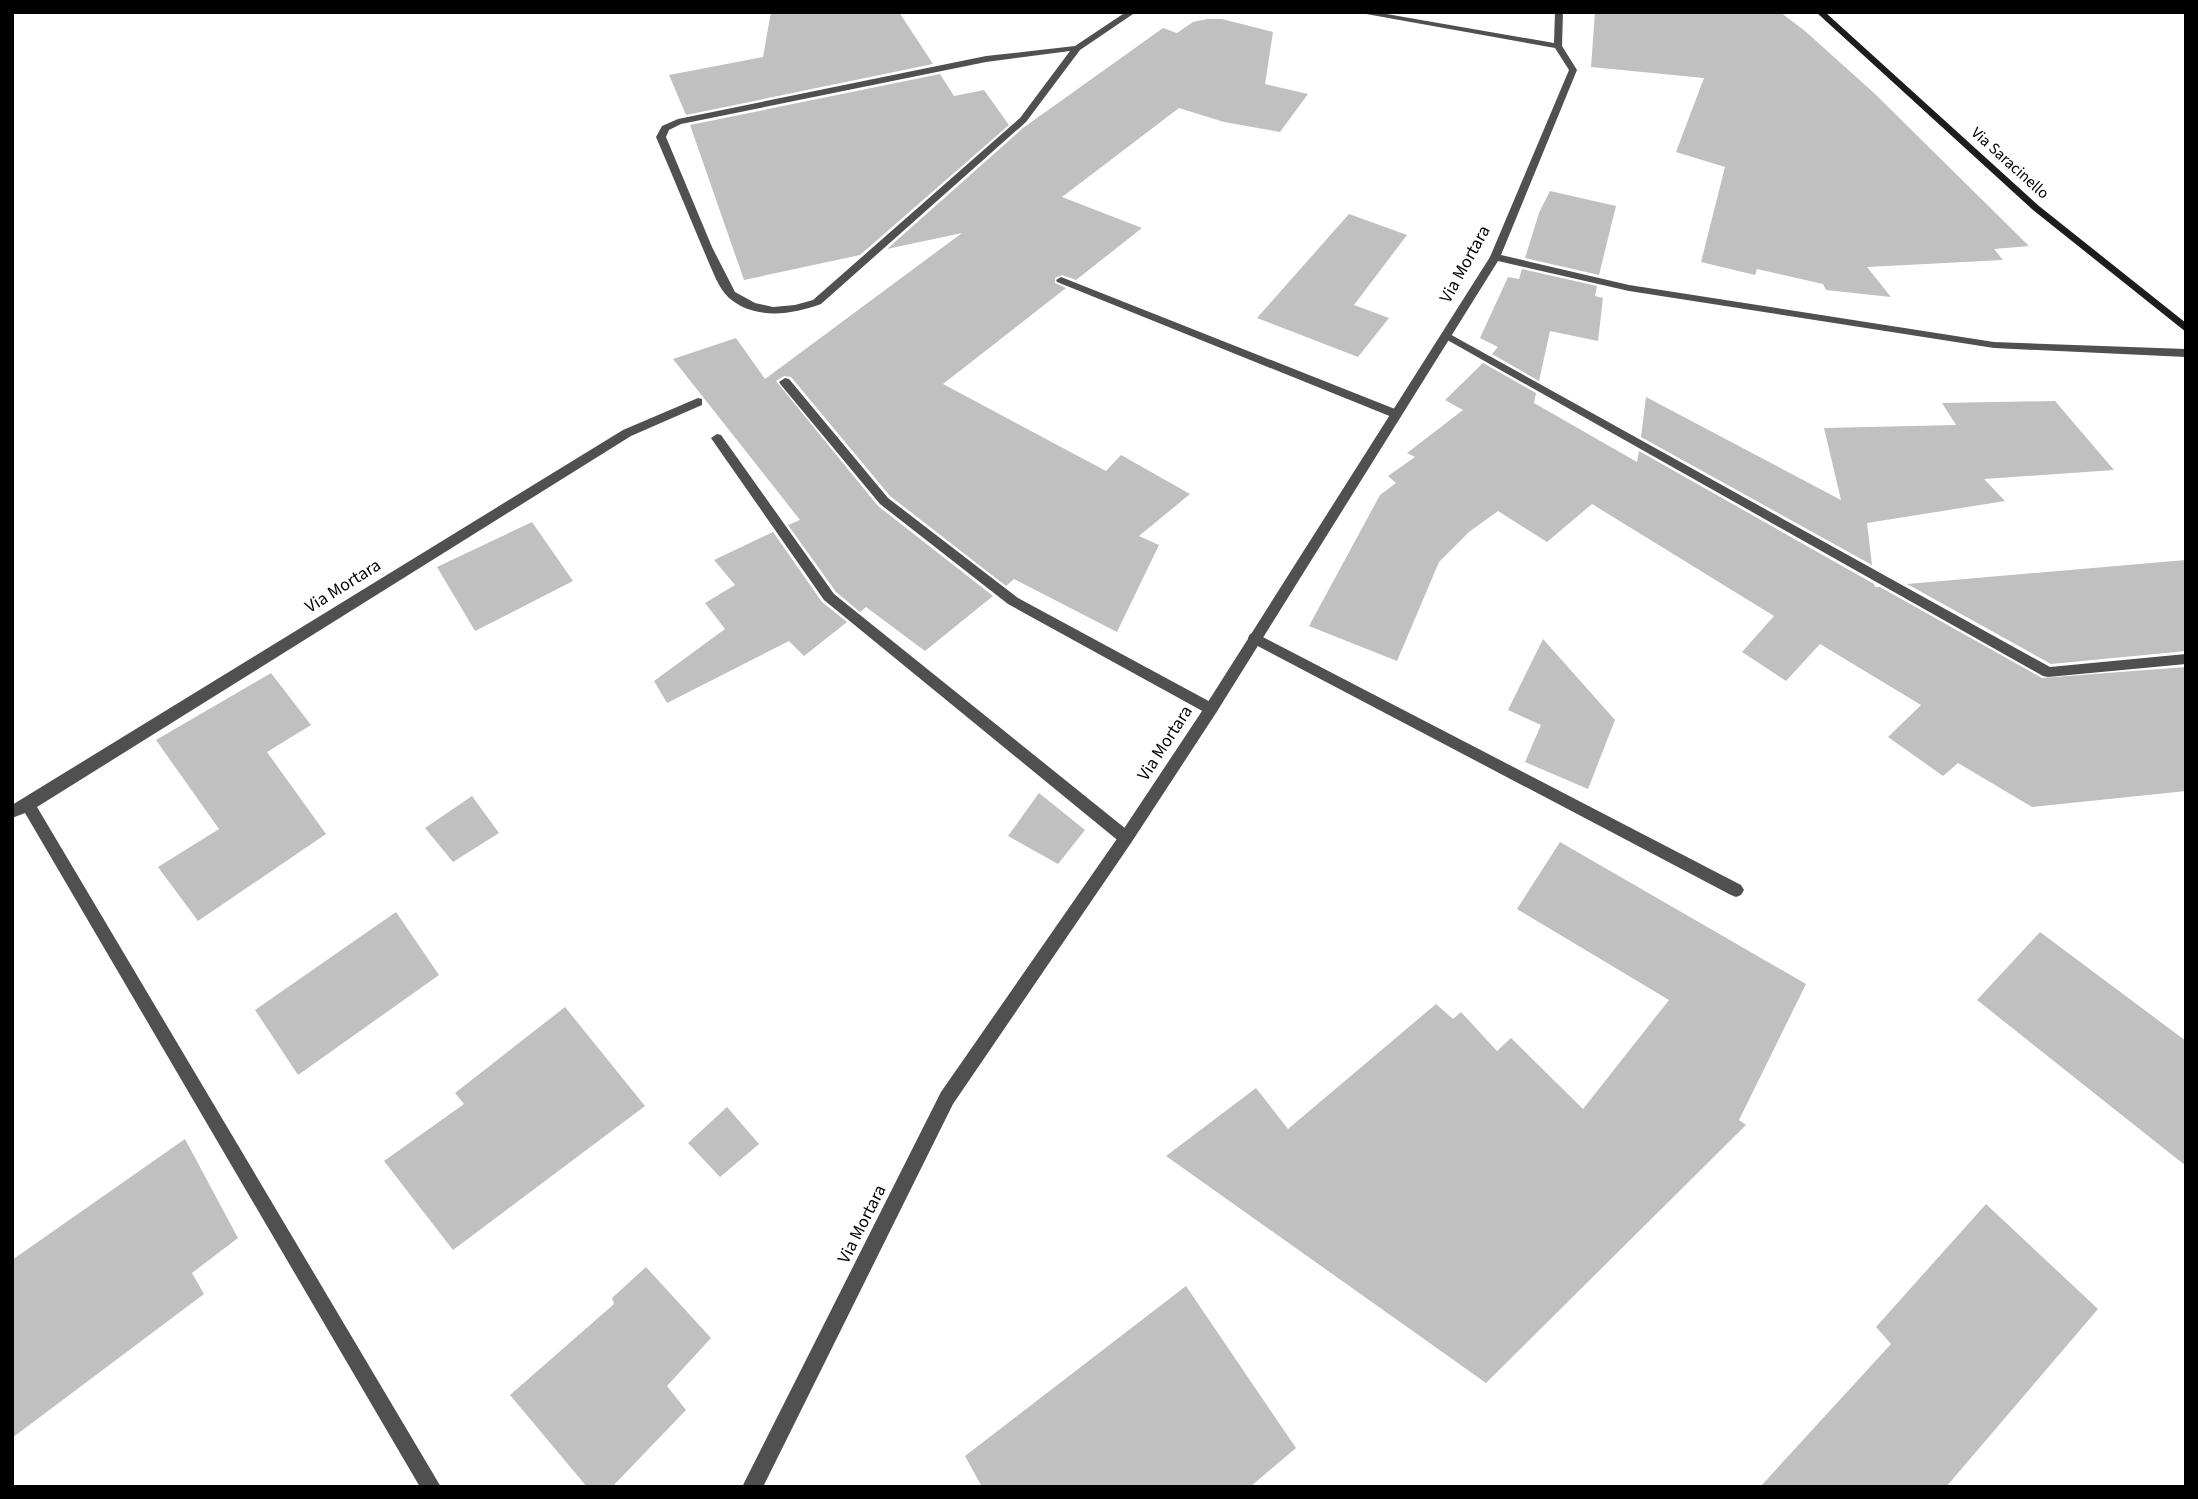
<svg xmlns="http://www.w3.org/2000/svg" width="2198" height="1499" font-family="'Source Sans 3',sans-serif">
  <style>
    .building { fill: #c0c0c0 }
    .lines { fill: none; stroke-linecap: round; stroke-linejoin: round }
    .lane { fill: #505050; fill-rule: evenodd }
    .street { fill: #505050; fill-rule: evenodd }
    .secondary { fill: #1d1d1d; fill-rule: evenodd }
    .labels { text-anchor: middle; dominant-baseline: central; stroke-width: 5; stroke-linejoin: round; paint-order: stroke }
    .far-street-label { font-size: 16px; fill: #000; stroke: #fff }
    .street-label { font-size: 18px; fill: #000; stroke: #fff }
  </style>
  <rect width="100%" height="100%" fill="#fff"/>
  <path class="building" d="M 771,12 L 899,12 L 933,64 L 686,115 L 669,75 L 763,57 Z
    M 1595,12 L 1780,12 L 1805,31 L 1874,93 L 2029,246 L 1994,249 L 2003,260 L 1867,267 L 1891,297 L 1826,290 L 1823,284 L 1757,269 L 1755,275 L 1701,262 L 1725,167 L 1676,152 L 1704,78 L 1591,67 Z
    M 1207,19 L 1222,19 L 1273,32 L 1265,84 L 1308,94 L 1280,132 L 1224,122 L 1179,108 L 1062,197 L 1142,228 L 1076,280 L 1062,275 L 1055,278 L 1055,283 L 1066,288 L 943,384 L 1106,471 L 1121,455 L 1190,494 L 1139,536 L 1159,545 L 1117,632 L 1014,579 L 1006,586 L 890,496 L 791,377 L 784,376 L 776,381 L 878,506 L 993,596 L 925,651 L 866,607 L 860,612 L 836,592 L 788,525 L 800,520 L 673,359 L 736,338 L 765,379 L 962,233 L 887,249 L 1023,128 L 1163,28 L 1177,33 L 1193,22 Z
    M 940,74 L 954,96 L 984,90 L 1009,125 L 860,255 L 744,280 L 690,125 Z
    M 1550,191 L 1616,206 L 1599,275 L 1525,258 L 1539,213 Z
    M 1349,214 L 1407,235 L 1354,305 L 1389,318 L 1358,357 L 1257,318 Z
    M 1522,269 L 1597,286 L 1595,296 L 1603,298 L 1598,341 L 1550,331 L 1539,381 L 1492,354 L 1498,347 L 1480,338 L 1508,277 L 1519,279 Z
    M 1483,363 L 1536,393 L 1534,403 L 1637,462 L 1639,451 L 1874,584 L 1875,587 L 1880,587 L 2042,678 L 2186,667 L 2186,791 L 2032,807 L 1958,763 L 1943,776 L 1888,737 L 1921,705 L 1820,644 L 1786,681 L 1742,652 L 1774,616 L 1592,504 L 1547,542 L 1498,511 L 1469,532 L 1439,562 L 1397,661 L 1309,626 L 1380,495 L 1396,483 L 1388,476 L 1415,457 L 1407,453 L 1463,410 L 1445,400 Z
    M 1646,397 L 1841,500 L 1824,428 L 1956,425 L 1942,403 L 2055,401 L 2114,470 L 1984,479 L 2005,501 L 1867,523 L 1872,565 L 1641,437 Z
    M 532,522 L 573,581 L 475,631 L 437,567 Z
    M 773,532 L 822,602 L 847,622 L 804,656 L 789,641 L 667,703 L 654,681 L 725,629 L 705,603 L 735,585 L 714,560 Z
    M 2186,560 L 2186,651 L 2051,664 L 1907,584 Z
    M 1543,639 L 1615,720 L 1588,789 L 1525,762 L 1541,725 L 1508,710 Z
    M 271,673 L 311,725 L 267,752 L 326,834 L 198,921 L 158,867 L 219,829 L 156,740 Z
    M 1039,793 L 1085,830 L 1058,864 L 1008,836 Z
    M 472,796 L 499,833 L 453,862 L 425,828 Z
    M 1560,842 L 1806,984 L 1739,1120 L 1746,1125 L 1486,1383 L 1166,1156 L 1256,1088 L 1288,1129 L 1436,1004 L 1453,1019 L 1461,1012 L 1497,1051 L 1511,1038 L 1583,1109 L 1669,1000 L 1517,909 Z
    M 396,912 L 439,975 L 298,1075 L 255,1010 Z
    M 2040,932 L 2186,1041 L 2186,1166 L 1977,1000 Z
    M 565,1007 L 645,1106 L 453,1250 L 384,1161 L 464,1104 L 455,1093 Z
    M 727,1107 L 759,1144 L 720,1177 L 688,1143 Z
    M 185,1139 L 238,1238 L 192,1273 L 204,1294 L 12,1438 L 12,1260 Z
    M 1986,1204 L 2098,1309 L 1946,1487 L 1760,1487 L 1891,1344 L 1876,1327 Z
    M 646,1267 L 711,1338 L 667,1386 L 686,1410 L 612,1487 L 587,1487 L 510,1395 L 614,1304 L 612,1298 Z
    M 1186,1286 L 1296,1448 L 1250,1487 L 982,1487 L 965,1456 Z"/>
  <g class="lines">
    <path class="lane" d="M 1061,277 L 1400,411 L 1402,414 L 1396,418 L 1392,417 L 1057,282 L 1056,280 Z
      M 1446,332 L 2050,667 L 2186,654 L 2186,664 L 2048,677 L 2043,676 L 1442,337 L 1441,335 Z
      M 785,378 L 789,379 L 888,498 L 1018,598 L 1216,705 L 1218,709 L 1216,713 L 1206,713 L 1008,604 L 880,504 L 781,385 L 779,382 Z
      M 717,434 L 721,435 L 834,594 L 1131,833 L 1133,838 L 1131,843 L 1126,844 L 1121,843 L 824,600 L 713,441 L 711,438 Z
      M 1255,633 L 1741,885 L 1744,890 L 1741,895 L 1736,897 L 1731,895 L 1250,642 L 1248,638 L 1250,634 Z"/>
    <path class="street" d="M 1126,12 L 1136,12 L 1080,50 L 1026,122 L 821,304 C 791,315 755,320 729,298 C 718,288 712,269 706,256 C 689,216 673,176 656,137 L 662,126 L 678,119 L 986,56 L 1075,46 ZM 1070,51 L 1020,118 L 813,300 L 795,305 L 773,307 L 755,303 L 735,292 L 712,247 L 666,137 L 669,130 L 681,124 L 986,62 Z
      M 1355,12 L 1375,12 L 1554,43 L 1555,12 L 1563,12 L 1562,46 L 1577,70 L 1501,255 L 1629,285 L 1994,342 L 2186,349 L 2186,357 L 1994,348 L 1629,291 L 1498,261 L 1216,713 L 1131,843 L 953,1104 L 763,1487 L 742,1487 L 941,1092 L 1121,833 L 1206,705 L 1490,257 L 1569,70 L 1555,48 Z
      M 698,398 L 702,399 L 702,405 L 631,436 L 37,807 L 441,1487 L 420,1487 L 25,813 L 12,818 L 12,805 L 623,430 Z"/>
    <path class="secondary" d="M 1816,12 L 1825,12 L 2039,206 L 2186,323 L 2186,332 L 2033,210 Z"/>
  </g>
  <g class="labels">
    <g class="far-street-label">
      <text transform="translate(2010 163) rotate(42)">Via Saracinello</text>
    </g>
    <g class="street-label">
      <text transform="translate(1465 264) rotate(-61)">Via Mortara</text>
      <text transform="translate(343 586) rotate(-32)">Via Mortara</text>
      <text transform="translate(1165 743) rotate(-57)">Via Mortara</text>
      <text transform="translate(862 1224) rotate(-63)">Via Mortara</text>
    </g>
  </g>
  <rect width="2198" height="1499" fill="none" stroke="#000000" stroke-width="28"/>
</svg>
